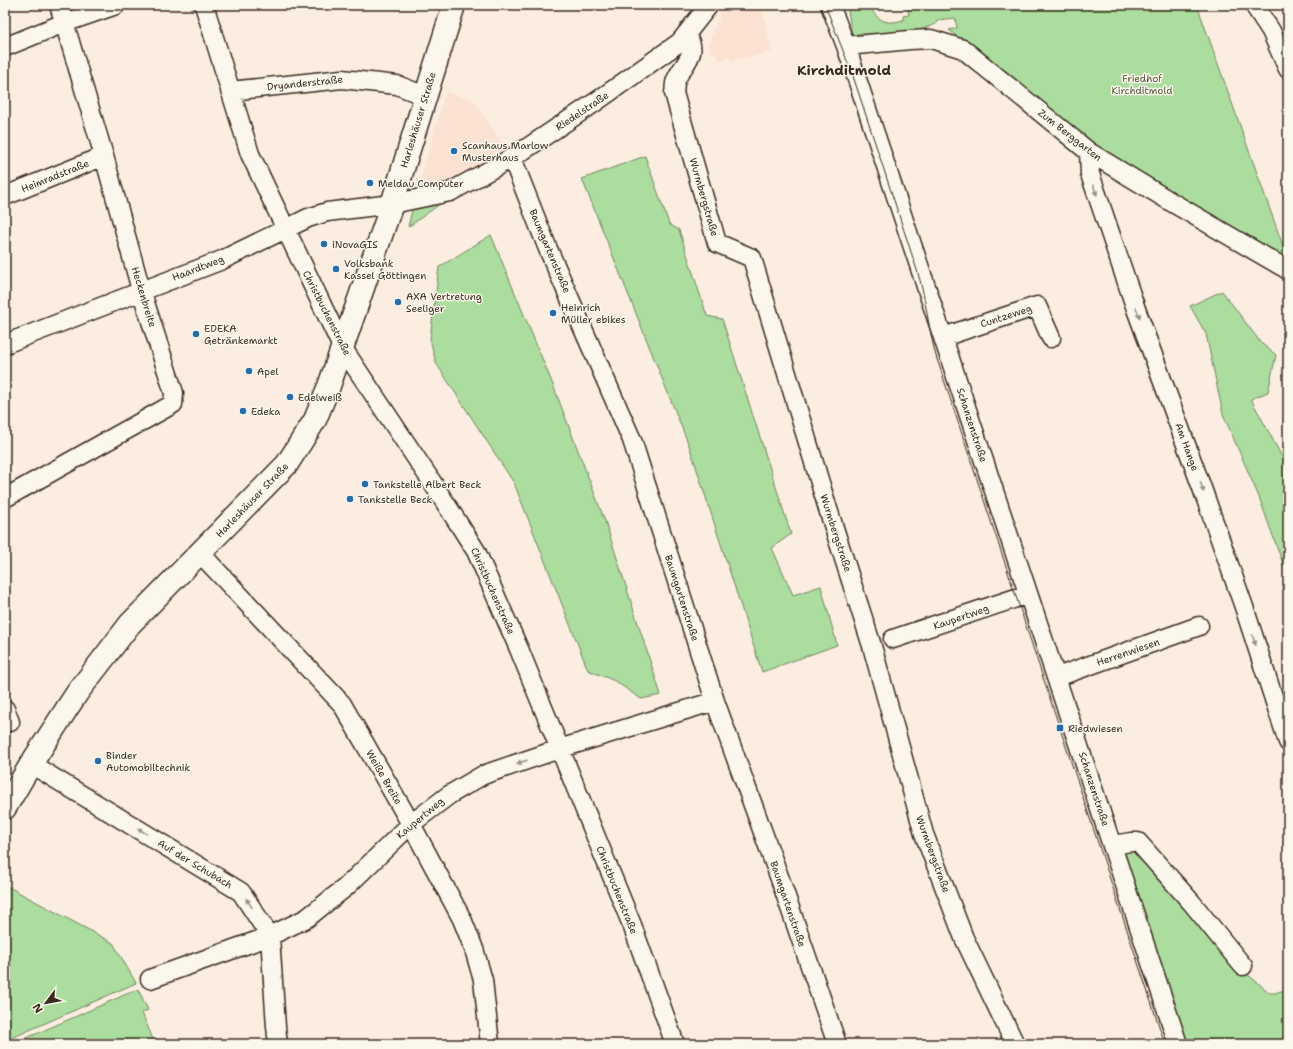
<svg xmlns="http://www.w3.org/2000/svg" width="1293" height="1049" font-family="'Shantell Sans',sans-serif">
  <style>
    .built { fill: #fbe1d2 }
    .green { fill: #aadd9e; stroke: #72845e }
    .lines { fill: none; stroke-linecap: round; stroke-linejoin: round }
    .minor-casing { stroke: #3b2a1e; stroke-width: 21 }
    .major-casing { stroke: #3b2a1e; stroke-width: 25 }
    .minor { stroke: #fbf7ec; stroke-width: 18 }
    .major { stroke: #fbf7ec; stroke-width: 22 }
    .tram { stroke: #3b2a1e; stroke-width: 1 }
    .oneway { fill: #9b9085 }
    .poi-dot { fill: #1f6fb2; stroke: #fbf7ec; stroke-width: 1.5 }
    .labels { text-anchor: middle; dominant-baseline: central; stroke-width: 3; stroke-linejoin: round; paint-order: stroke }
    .park-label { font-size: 10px; fill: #57573e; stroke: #fbf7ec }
    .street-label { font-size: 10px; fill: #3b2a1e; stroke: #fbf7ec }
    .poi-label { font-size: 10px; fill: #3b2a1e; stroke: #fbf7ec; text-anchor: start }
    .district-label { font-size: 14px; font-weight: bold; fill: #3b2a1e; stroke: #fbf7ec }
  </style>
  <rect width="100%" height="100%" fill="#fbede0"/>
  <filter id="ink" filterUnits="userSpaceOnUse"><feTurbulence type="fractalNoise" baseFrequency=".025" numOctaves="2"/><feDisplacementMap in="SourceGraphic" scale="8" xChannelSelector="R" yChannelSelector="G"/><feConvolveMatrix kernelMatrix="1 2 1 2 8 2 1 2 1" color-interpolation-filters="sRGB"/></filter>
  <g filter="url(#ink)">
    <path class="built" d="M 726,5 L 761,5 L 772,52 L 731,61 L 730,57 L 719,60 L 716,53 L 711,54 L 708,42 L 712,41 L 710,35 L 714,34 L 713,29 L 717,27 L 716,22 L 720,21 L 718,16 Z
      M 446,92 L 473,100 L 505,148 L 451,184 L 423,188 L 420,182 Z"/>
    <path class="green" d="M 847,5 L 869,5 C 872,12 879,21 888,22 C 892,23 899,21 904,20 L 903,16 L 909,15 L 907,5 L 1087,5 L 1089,8 L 1096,5 L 1197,5 L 1288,260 L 1096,149 L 949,30 L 957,28 L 955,18 L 937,20 L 936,24 L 920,30 L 903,33 L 866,35 L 862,33 L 852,35 Z
      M 645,156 L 669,224 L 679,230 L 707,316 L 722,319 L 791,534 L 772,548 L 793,595 L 821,586 L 837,645 L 762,672 L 690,448 L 582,179 Z
      M 440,204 L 408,227 L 413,206 Z
      M 491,235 L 553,385 L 605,521 L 661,695 L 641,699 L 615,681 L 588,670 L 514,483 L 436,363 L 430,339 L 439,267 Z
      M 1222,291 L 1261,343 L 1276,355 L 1268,392 L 1251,399 L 1288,468 L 1288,578 L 1259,497 L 1223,414 L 1206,334 L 1190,306 Z
      M 1131,844 L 1241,969 L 1270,993 L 1275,993 L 1288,989 L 1288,1044 L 1186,1044 L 1119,846 Z
      M 5,885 L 113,943 L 136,983 L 5,1041 Z
      M 138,989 L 148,1010 L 142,1013 L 155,1044 L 13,1044 Z"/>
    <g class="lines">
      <g class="minor-casing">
        <path id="minor" d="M 204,5 L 250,154 L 342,347 L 430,479 L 476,551 L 519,649 L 632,925 L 675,1044
          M 830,5 L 846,46 L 1178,1044
          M 1254,5 L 1271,31 L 1288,69
          M 686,36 C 701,53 681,66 676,80 C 674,84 675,89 674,93 L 717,243 L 752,258 L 828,509 L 872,646 L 924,834 L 964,938 L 1015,1044
          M 846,46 L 910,40 L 931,39 L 963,49 L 1089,152 L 1173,203 L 1288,270
          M 5,47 L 64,23 L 116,5
          M 230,91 L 342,79 L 397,85 L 425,96
          M 1089,152 L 1090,174 L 1136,309 L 1202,488 L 1244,607 L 1288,742
          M 512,158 L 548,249 L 632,440 L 715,701 L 780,879 L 837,1044
          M 5,196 L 104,156
          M 943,337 L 1037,306 L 1051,338
          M 5,344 L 222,260 L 308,218 L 327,212 L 392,204 L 450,192 L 512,158 L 597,101 L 680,42 L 709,5
          M 5,498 L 173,404 L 174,393 L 141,290 L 104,156 L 59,5
          M 200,553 L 342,704 L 411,824 L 462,919 L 474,949 L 483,980 L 490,1044
          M 893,639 L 1028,594
          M 1057,677 L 1199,626
          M 5,709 L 10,722
          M 31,764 L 241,892 L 270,936 L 276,1027 L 278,1044
          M 1112,845 L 1131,842 L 1138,842 L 1192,903 L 1243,966
          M 150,979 L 270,936 L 307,918 L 346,887 L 411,824 L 449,795 L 483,775 L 559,749 L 715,701"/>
      </g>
      <g class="major-casing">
        <path id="major" d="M 5,808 L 31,764 L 77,693 L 130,624 L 287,464 L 315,420 L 329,386 L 392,204 L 454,5"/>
      </g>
      <use href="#minor" class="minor"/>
      <use href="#major" class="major"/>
      <path class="tram" d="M 825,5 L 853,76 L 917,270 C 926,298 928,327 936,356 L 1165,1044"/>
    </g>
    <defs><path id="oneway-solid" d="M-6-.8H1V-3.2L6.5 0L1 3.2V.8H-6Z"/></defs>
    <g class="oneway">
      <use href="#oneway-solid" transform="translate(1095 190) rotate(71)"/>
      <use href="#oneway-solid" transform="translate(1138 313) rotate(70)"/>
      <use href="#oneway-solid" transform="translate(1202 487) rotate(71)"/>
      <use href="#oneway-solid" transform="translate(1254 640) rotate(72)"/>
      <use href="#oneway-solid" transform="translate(522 762) rotate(161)"/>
      <use href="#oneway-solid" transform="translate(142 831) rotate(-149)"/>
      <use href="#oneway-solid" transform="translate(249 903) rotate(-124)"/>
    </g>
  </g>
  <g class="poi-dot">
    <circle cx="454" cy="151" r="4"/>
    <circle cx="370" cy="183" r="4"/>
    <circle cx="324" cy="244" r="4"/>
    <circle cx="336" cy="269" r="4"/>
    <circle cx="398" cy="302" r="4"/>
    <circle cx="553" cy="313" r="4"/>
    <circle cx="196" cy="334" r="4"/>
    <circle cx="249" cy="371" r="4"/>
    <circle cx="290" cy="397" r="4"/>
    <circle cx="243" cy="411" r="4"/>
    <circle cx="365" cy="484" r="4"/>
    <circle cx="350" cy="499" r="4"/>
    <rect x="1056" y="724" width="8" height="8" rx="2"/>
    <circle cx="98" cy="761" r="4"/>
  </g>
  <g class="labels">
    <g class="park-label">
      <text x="1142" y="78">Friedhof<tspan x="1142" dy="12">Kirchditmold</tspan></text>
    </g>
    <g class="street-label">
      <text transform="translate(305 83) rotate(-6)">Dryanderstraße</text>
      <text transform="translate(582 111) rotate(-34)">Riedelstraße</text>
      <text transform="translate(418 120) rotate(-73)">Harleshäuser Straße</text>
      <text transform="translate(1070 135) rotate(38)">Zum Berggarten</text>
      <text transform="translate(55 176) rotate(-22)">Heimradstraße</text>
      <text transform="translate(704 197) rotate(74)">Wurmbergstraße</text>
      <text transform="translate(550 251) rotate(67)">Baumgartenstraße</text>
      <text transform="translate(198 268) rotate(-21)">Haardtweg</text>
      <text transform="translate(144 297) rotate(73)">Heckenbreite</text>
      <text transform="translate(327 313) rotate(63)">Christbuchenstraße</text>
      <text transform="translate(1006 316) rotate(-18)">Cuntzeweg</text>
      <text transform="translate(972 425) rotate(72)">Schanzenstraße</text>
      <text transform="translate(1187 447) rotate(70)">Am Hange</text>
      <text transform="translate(252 500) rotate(-46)">Harleshäuser Straße</text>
      <text transform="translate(836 533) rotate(72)">Wurmbergstraße</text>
      <text transform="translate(493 591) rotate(66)">Christbuchenstraße</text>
      <text transform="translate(682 598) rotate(72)">Baumgartenstraße</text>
      <text transform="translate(961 617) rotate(-19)">Kaupertweg</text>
      <text transform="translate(1128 652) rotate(-19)">Herrenwiesen</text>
      <text transform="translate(384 777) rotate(60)">Weiße Breite</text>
      <text transform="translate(1094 789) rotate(72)">Schanzenstraße</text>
      <text transform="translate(420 818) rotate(-40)">Kaupertweg</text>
      <text transform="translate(933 854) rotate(70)">Wurmbergstraße</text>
      <text transform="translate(195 864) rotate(31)">Auf der Schubach</text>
      <text transform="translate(617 890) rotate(68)">Christbuchenstraße</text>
      <text transform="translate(788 904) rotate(71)">Baumgartenstraße</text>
    </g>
    <g class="poi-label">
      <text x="462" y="145">Scanhaus Marlow<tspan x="462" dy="12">Musterhaus</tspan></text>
      <text x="378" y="183">Meldau Computer</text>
      <text x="332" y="244">iNovaGIS</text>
      <text x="344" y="263">Volksbank<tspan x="344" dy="12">Kassel Göttingen</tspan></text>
      <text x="406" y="296">AXA Vertretung<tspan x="406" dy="12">Seeliger</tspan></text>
      <text x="561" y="307">Heinrich<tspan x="561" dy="12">Müller ebikes</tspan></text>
      <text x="204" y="328">EDEKA<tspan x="204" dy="12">Getränkemarkt</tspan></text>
      <text x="257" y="371">Apel</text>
      <text x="298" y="397">Edelweiß</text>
      <text x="251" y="411">Edeka</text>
      <text x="373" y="484">Tankstelle Albert Beck</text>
      <text x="358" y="499">Tankstelle Beck</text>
      <text x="1068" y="728">Riedwiesen</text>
      <text x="106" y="755">Binder<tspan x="106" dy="12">Automobiltechnik</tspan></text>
    </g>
    <g class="district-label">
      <text x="844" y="70">Kirchditmold</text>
    </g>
  </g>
  <rect width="1293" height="1049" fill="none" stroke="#fbf7ec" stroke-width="20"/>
  <rect x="10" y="10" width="1273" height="1029" fill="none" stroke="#3b2a1e" stroke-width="1.5" filter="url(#ink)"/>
  <g transform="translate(46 1003) rotate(238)" stroke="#fbf7ec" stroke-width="3" paint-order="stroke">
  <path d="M0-3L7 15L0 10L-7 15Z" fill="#3b2a1e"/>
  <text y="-6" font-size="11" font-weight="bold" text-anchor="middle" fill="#3b2a1e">N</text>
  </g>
</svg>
